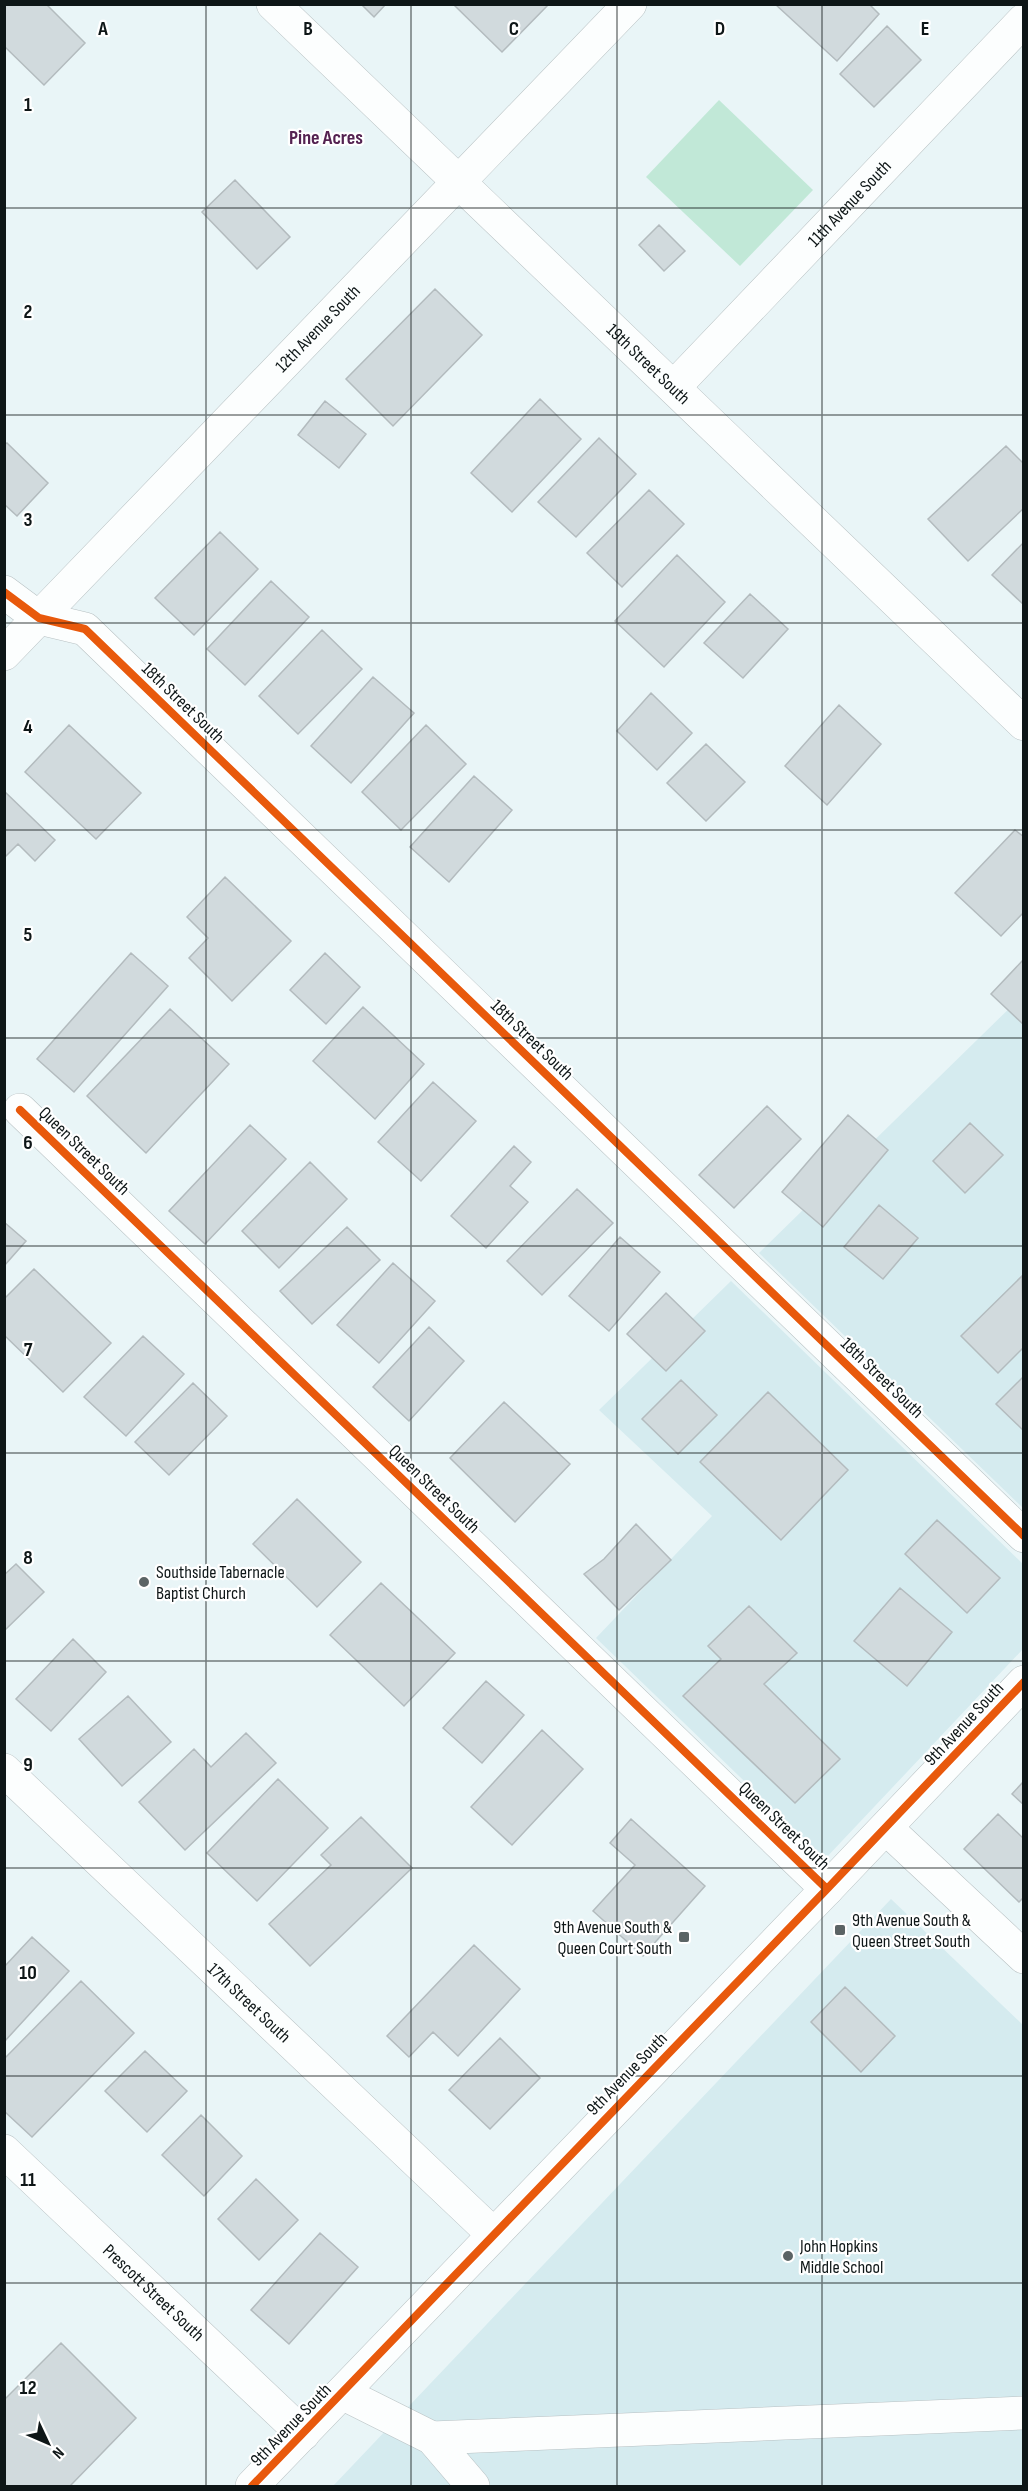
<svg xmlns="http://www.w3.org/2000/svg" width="1028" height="2491" font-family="'Sofia Sans Condensed',sans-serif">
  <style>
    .built { fill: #d5ebef }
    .green { fill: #c1e8d7 }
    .building { fill: #d1dadd; stroke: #b3bbbe; stroke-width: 1.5 }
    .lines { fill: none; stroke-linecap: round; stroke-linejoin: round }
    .minor-casing { stroke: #b8c1c3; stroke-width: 34 }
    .minor { stroke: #fcfefe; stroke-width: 33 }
    .cycleway-casing { stroke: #fff; stroke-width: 11 }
    .cycleway { stroke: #e8590c; stroke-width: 8 }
    .grid { fill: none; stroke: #0e1617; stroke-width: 1.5; stroke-opacity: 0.55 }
    .poi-dot { fill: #5b6465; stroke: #fff; stroke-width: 2 }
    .labels { text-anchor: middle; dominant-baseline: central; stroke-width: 4.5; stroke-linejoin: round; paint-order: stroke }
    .street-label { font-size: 18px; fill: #0e1617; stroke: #fff }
    .poi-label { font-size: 18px; fill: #0e1617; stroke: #fff; text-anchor: start }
    .neighbourhood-label { font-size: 20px; font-weight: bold; fill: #542251; stroke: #fff }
    .grid-label { font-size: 20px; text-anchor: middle; font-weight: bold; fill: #0e1617; stroke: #fff; stroke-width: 4.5; stroke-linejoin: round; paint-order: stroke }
  </style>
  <rect width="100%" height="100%" fill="#e9f5f7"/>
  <path class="built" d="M 1023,995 L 1023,1508 L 759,1253 Z
    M 731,1281 L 1023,1564 L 1023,1649 L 825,1859 L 596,1638 L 712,1516 L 599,1410 Z
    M 891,1899 L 1023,2025 L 1023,2486 L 333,2486 Z"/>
  <path class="green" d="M 719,100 L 813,190 L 740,266 L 646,177 Z"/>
  <path class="building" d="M 4,4 L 46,4 L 85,43 L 44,85 L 4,46 Z
    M 361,4 L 386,4 L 374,17 Z
    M 453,4 L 549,4 L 502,52 Z
    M 775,4 L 869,4 L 879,14 L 837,61 Z
    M 887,26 L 921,60 L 874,107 L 840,74 Z
    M 235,180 L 290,237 L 257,269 L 202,212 Z
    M 659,225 L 685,251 L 664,271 L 639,245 Z
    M 435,289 L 482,335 L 393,426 L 346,379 Z
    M 540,399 L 581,439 L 512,512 L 471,473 Z
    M 325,401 L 366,434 L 339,468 L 298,435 Z
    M 599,438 L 636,474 L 576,537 L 538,502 Z
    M 7,443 L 48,483 L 17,516 L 4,504 L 4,445 Z
    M 1006,446 L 1024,464 L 1024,508 L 968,561 L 928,519 Z
    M 649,490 L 684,524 L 622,587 L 587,553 Z
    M 220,532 L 258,569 L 194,635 L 155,598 Z
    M 1024,542 L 1024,605 L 992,575 Z
    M 677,555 L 725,602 L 664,667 L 615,621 Z
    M 271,581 L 309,617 L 245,685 L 207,649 Z
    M 750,594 L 788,629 L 743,678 L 704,643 Z
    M 322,630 L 362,669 L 298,734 L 259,696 Z
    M 373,677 L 414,713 L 351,783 L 311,746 Z
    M 651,693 L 692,733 L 657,770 L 617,731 Z
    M 839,705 L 881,744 L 827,805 L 785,766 Z
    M 69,725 L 141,793 L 96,839 L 25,772 Z
    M 426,725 L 466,764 L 401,830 L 362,792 Z
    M 706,744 L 745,782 L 706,821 L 667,783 Z
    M 474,776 L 512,810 L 449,882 L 410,847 Z
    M 4,791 L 55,840 L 35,861 L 18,844 L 4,858 Z
    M 1015,830 L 1024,837 L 1024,912 L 1001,936 L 955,893 Z
    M 225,877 L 291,941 L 232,1001 L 189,958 L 208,938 L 187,917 Z
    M 131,953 L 168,986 L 74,1092 L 37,1059 Z
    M 325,953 L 360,987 L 326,1024 L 290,990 Z
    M 1024,959 L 1024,1025 L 991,994 Z
    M 363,1007 L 424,1064 L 375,1119 L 313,1061 Z
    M 170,1009 L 229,1064 L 146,1153 L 87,1096 Z
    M 433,1082 L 476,1121 L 421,1181 L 378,1142 Z
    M 767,1106 L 801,1139 L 734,1208 L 699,1175 Z
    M 848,1115 L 888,1150 L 823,1227 L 782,1192 Z
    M 970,1123 L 1003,1155 L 965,1193 L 933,1161 Z
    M 250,1125 L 286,1159 L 205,1244 L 169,1211 Z
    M 514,1146 L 531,1162 L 510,1186 L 528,1202 L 486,1248 L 451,1216 Z
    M 310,1162 L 347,1199 L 279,1268 L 242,1231 Z
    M 577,1189 L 613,1223 L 542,1295 L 507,1261 Z
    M 879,1205 L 918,1238 L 883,1279 L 844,1247 Z
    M 4,1222 L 26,1241 L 4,1266 Z
    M 347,1227 L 380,1260 L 312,1324 L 280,1291 Z
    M 620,1237 L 660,1272 L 609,1331 L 569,1296 Z
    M 393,1263 L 435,1301 L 379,1363 L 337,1325 Z
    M 34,1269 L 111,1343 L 63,1392 L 4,1335 L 4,1299 Z
    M 1022,1276 L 1024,1347 L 998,1373 L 961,1336 Z
    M 666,1293 L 705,1331 L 666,1371 L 627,1334 Z
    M 429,1327 L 464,1361 L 409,1421 L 373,1387 Z
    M 143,1336 L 184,1374 L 126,1436 L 84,1397 Z
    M 1024,1376 L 1024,1431 L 996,1404 Z
    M 681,1380 L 717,1415 L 678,1454 L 642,1419 Z
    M 193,1383 L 227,1416 L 169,1475 L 135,1442 Z
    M 768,1392 L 848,1470 L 781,1540 L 700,1462 Z
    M 504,1402 L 570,1464 L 515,1522 L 450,1458 Z
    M 297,1499 L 361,1562 L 317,1607 L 253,1544 Z
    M 937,1520 L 1000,1578 L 967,1613 L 905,1554 Z
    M 636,1524 L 671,1560 L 619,1610 L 584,1574 L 604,1559 Z
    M 16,1564 L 44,1592 L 4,1631 L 4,1575 Z
    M 381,1583 L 455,1653 L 404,1706 L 330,1635 Z
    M 900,1588 L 952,1632 L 907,1686 L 854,1641 Z
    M 749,1606 L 797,1653 L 764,1684 L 840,1759 L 795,1803 L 683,1696 L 721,1659 L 708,1646 Z
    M 73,1639 L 106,1672 L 51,1731 L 16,1699 Z
    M 486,1681 L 524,1715 L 482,1763 L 443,1728 Z
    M 128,1696 L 171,1742 L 122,1786 L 79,1739 Z
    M 542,1730 L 583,1769 L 512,1845 L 471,1807 Z
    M 246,1733 L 276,1763 L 185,1850 L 139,1802 L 194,1749 L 211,1767 Z
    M 278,1779 L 328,1828 L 257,1901 L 207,1853 Z
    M 1024,1781 L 1024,1805 L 1012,1794 Z
    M 998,1814 L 1024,1839 L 1024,1897 L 1019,1902 L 964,1849 Z
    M 361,1817 L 412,1868 L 310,1966 L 269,1924 L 331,1865 L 321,1855 Z
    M 631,1819 L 705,1886 L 643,1956 L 593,1911 L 635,1865 L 610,1843 Z
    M 32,1937 L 69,1971 L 4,2042 L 4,1967 Z
    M 474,1945 L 520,1989 L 458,2056 L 433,2032 L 409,2057 L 387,2036 Z
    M 81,1981 L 134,2033 L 32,2137 L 4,2111 L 4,2059 Z
    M 845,1987 L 895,2036 L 861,2072 L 811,2022 Z
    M 500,2038 L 540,2078 L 490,2129 L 449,2090 Z
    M 145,2051 L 187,2091 L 147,2132 L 105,2091 Z
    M 201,2115 L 242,2156 L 204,2196 L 162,2155 Z
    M 256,2179 L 298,2220 L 259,2260 L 218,2219 Z
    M 320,2233 L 358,2267 L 289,2344 L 251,2310 Z
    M 61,2343 L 136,2418 L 70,2486 L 4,2486 L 4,2400 Z"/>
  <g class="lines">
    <g class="minor-casing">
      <g id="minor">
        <path id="s1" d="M 273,4 L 1024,724"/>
        <path id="s2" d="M 674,387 L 1024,20"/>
        <path d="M 4,592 L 39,618 L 85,629 L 1024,1536"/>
        <path id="s3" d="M 4,654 L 630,4"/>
        <path d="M 20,1110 L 827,1889"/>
        <path id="s4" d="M 4,1770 L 493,2234"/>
        <path d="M 886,1828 L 1024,1957"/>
        <path id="s5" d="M 4,2151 L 303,2434"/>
        <path d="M 342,2393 L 432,2438 L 473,2486"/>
        <path d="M 432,2438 L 1024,2413"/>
        <path d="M 252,2486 L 827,1889 L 1024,1682"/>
      </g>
    </g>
    <use href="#minor" class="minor"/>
    <g class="cycleway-casing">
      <path id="cycleway" d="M 4,592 L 39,618 L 85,629 L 1024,1536
        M 20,1110 L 827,1889
        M 252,2486 L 827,1889 L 1024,1682"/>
    </g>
    <use href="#cycleway" class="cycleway"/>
  </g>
  <path class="grid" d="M 206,4 L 206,2486M 411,4 L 411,2486M 617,4 L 617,2486M 822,4 L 822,2486M 4,208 L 1024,208M 4,415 L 1024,415M 4,623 L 1024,623M 4,830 L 1024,830M 4,1038 L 1024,1038M 4,1246 L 1024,1246M 4,1453 L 1024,1453M 4,1661 L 1024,1661M 4,1868 L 1024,1868M 4,2076 L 1024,2076M 4,2283 L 1024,2283"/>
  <g class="poi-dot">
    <circle cx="144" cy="1582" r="6"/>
    <rect x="834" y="1924" width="12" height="12" rx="3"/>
    <rect x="678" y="1931" width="12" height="12" rx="3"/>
    <circle cx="788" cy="2256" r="6"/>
  </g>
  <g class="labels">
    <g class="street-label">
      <text stroke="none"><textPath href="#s2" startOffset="254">11th Avenue South</textPath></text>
      <text stroke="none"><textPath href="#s3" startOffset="452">12th Avenue South</textPath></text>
      <text stroke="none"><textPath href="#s1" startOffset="520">19th Street South</textPath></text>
      <text transform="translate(183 703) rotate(44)">18th Street South</text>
      <text transform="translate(532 1040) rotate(44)">18th Street South</text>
      <text transform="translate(84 1151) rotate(44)">Queen Street South</text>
      <text transform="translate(882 1378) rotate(44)">18th Street South</text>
      <text transform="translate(434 1489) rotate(44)">Queen Street South</text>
      <text transform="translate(964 1724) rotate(-47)">9th Avenue South</text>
      <text transform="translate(784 1826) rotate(44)">Queen Street South</text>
      <text stroke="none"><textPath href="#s4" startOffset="338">17th Street South</textPath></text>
      <text transform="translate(627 2074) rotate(-46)">9th Avenue South</text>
      <text stroke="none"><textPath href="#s5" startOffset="206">Prescott Street South</textPath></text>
      <text transform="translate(291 2425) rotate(-46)">9th Avenue South</text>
    </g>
    <g class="poi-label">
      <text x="156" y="1572">Southside Tabernacle<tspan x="156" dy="21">Baptist Church</tspan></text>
      <text x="852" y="1920">9th Avenue South &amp;<tspan x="852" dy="21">Queen Street South</tspan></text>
      <text x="672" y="1927" text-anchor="end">9th Avenue South &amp;<tspan x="672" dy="21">Queen Court South</tspan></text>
      <text x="800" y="2246">John Hopkins<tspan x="800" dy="21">Middle School</tspan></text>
    </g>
    <g class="neighbourhood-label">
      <text x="326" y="138">Pine Acres</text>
    </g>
  </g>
  <g class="grid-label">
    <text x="103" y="35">A</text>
    <text x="308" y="35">B</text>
    <text x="514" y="35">C</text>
    <text x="720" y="35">D</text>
    <text x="925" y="35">E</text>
    <text x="28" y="111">1</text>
    <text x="28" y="318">2</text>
    <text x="28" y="526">3</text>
    <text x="28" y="733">4</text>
    <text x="28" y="941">5</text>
    <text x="28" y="1149">6</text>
    <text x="28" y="1356">7</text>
    <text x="28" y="1564">8</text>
    <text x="28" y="1771">9</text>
    <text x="28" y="1979">10</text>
    <text x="28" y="2186">11</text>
    <text x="28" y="2394">12</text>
  </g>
  <rect width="1028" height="2491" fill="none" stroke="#0e1617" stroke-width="12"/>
  <g transform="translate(48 2443) rotate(134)" stroke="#ffffff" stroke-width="4.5" paint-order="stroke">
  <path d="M0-4.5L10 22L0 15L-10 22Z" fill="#0e1617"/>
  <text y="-9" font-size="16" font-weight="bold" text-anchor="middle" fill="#0e1617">N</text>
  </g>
</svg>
